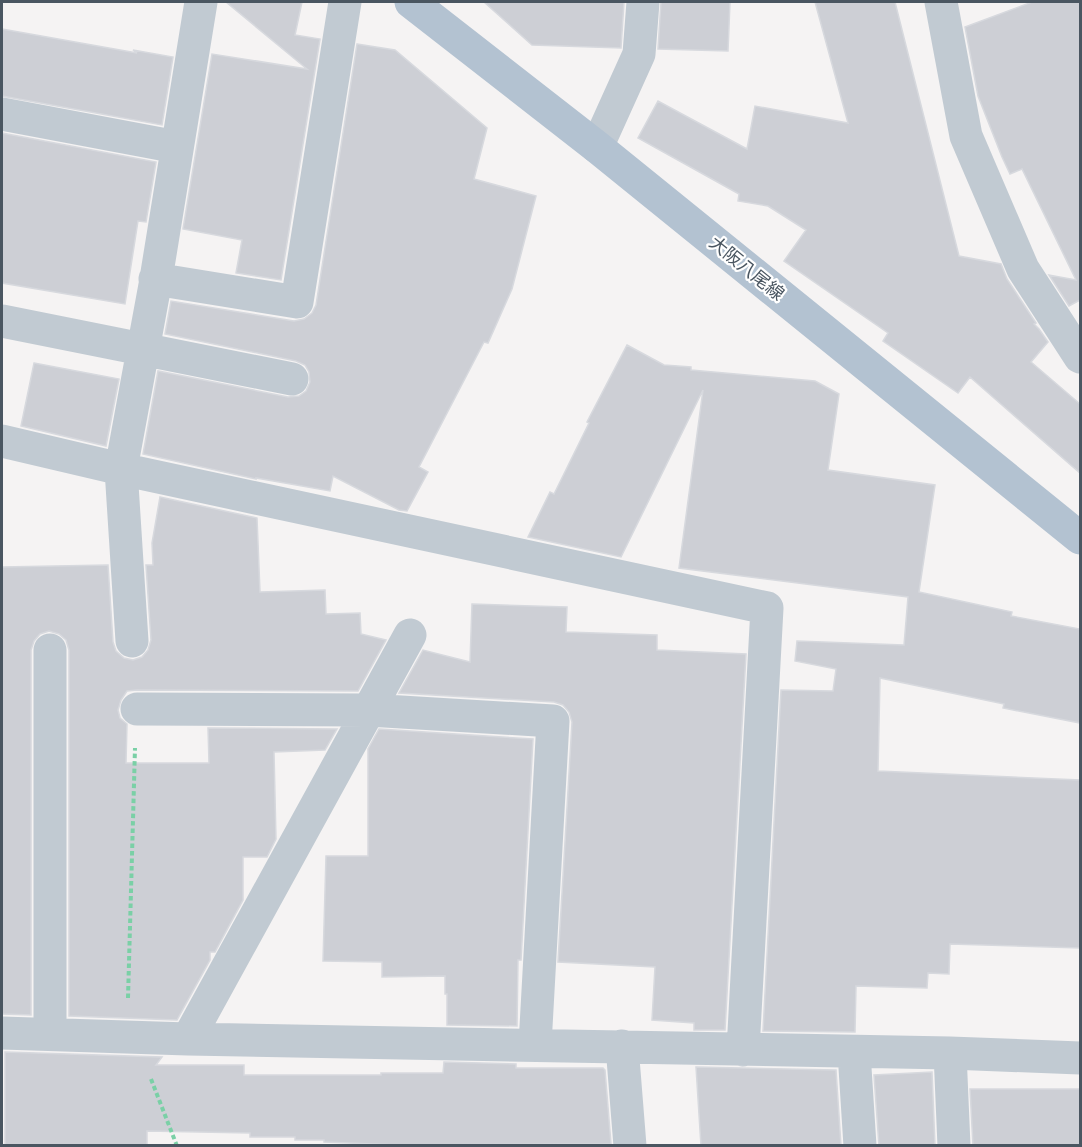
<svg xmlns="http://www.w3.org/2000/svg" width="1082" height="1147" font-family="Mulish,'Noto Sans JP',sans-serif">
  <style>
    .building { fill: #cdcfd5; stroke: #d7d9de; stroke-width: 1.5 }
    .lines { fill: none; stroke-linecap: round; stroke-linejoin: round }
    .path { stroke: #7ad0a6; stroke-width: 4; stroke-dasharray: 4.5 3; stroke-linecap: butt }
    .minor { stroke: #c1cad2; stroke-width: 33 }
    .major { stroke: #b3c2d1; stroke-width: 33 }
    .labels { text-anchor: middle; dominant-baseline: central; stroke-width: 4.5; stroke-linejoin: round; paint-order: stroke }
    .street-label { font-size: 18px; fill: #4a5661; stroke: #fff }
  </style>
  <rect width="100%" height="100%" fill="#f5f3f3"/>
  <path class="building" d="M 226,2 L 302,2 L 295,35 L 320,39 L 281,280 L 236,273 L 242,240 L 183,229 L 212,54 L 307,69 Z
    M 484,2 L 624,2 L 621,48 L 532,45 Z
    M 661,2 L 730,2 L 728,51 L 658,49 Z
    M 815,2 L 895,2 L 959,256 L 1001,264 L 1007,279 L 1036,323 L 1034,324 L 1039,329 L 1048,342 L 1031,362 L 1080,404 L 1080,473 L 970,377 L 958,393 L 883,341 L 888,333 L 784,261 L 806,230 L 768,206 L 738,201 L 739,194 L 638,138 L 658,101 L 747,149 L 755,106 L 848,123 Z
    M 1032,2 L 1080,2 L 1080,300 L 1069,306 L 1049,275 L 1076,280 L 1022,169 L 1010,174 L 1002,157 L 978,96 L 965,27 Z
    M 2,29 L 137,53 L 133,50 L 173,57 L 162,125 L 2,96 Z
    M 357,44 L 395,50 L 487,128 L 474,179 L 536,196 L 512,289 L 488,343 L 484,342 L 419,467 L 428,472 L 407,511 L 399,510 L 333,476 L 330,491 L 256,478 L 256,479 L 143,454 L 158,371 L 288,397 L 299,396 L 306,391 L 310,382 L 309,372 L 305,365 L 296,361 L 165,334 L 171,301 L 294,321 L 304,319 L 312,313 L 316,305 Z
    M 2,133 L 156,162 L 146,222 L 138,221 L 125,304 L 2,283 Z
    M 627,345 L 664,365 L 691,367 L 691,370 L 815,381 L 839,394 L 828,470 L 935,485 L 919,592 L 1012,612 L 1011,616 L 1080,629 L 1080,723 L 1003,708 L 1004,704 L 880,678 L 878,771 L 1080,780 L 1080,948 L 950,944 L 949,974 L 928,973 L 927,988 L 856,986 L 855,1032 L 763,1031 L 781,690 L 833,691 L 836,669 L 795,661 L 797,641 L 904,645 L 908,597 L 679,568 L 703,390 L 621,557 L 528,537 L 550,492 L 554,494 L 589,423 L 587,422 Z
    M 34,363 L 119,379 L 106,446 L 21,426 Z
    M 160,497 L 257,518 L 260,592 L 325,590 L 326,614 L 360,613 L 361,634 L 386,640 L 358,691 L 137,690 L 127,691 L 121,700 L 118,710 L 120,718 L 127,724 L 126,763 L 209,763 L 208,728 L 337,729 L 325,750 L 274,752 L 276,839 L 267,857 L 243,857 L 243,900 L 215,952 L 210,952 L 210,960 L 177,1020 L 69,1016 L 69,650 L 66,640 L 59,634 L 49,631 L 40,634 L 34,641 L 31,650 L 31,1015 L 2,1014 L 2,567 L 108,565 L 113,642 L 116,651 L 124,658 L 133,660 L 142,657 L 148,650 L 151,640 L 146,565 L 153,565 L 152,543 Z
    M 472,604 L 567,607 L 566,632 L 657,635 L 657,650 L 746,654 L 725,1030 L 694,1030 L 694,1023 L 652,1020 L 655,967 L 558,962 L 572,722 L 569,712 L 563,705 L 554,702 L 399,693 L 423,650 L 470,662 Z
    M 379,729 L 533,739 L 521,960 L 518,960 L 517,1026 L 447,1025 L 447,994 L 445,994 L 445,976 L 382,977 L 382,962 L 323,961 L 326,856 L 368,856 L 368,749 Z
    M 5,1052 L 162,1057 L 156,1065 L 244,1065 L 244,1075 L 381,1075 L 381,1073 L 443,1073 L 444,1062 L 516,1064 L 516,1068 L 603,1068 L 605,1070 L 611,1144 L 397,1145 L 324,1142 L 324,1140 L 295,1140 L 295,1137 L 250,1137 L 250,1133 L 147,1131 L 147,1146 L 5,1146 Z
    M 696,1067 L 836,1070 L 841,1146 L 701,1146 Z
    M 932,1072 L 935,1146 L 879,1146 L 874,1075 Z
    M 970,1089 L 1080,1089 L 1080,1146 L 973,1146 Z"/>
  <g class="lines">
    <path class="path" d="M 128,998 L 135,748
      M 151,1079 L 177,1146"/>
    <path class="minor" d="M 941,2 L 966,136 L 1023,269 L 1080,357
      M 2,114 L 177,147
      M 597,147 L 639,54 L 643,2
      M 155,279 L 297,302 L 345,2
      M 2,321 L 292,379
      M 2,441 L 121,469 L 767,608 L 743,1050
      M 132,641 L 121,469 L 155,285 L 201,2
      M 137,709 L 368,710 L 553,721 L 535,1045
      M 2,1033 L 188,1039 L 950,1053 L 1080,1058
      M 50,1034 L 50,650
      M 188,1039 L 410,635
      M 622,1046 L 630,1146
      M 854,1052 L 860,1146
      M 950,1053 L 954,1146"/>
    <path class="major" d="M 411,2 L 597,147 L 1080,538"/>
  </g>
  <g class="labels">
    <g class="street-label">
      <text transform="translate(747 268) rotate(39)">大阪八尾線</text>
    </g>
  </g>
  <rect width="1082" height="1147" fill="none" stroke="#4a5661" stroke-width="6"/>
</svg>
